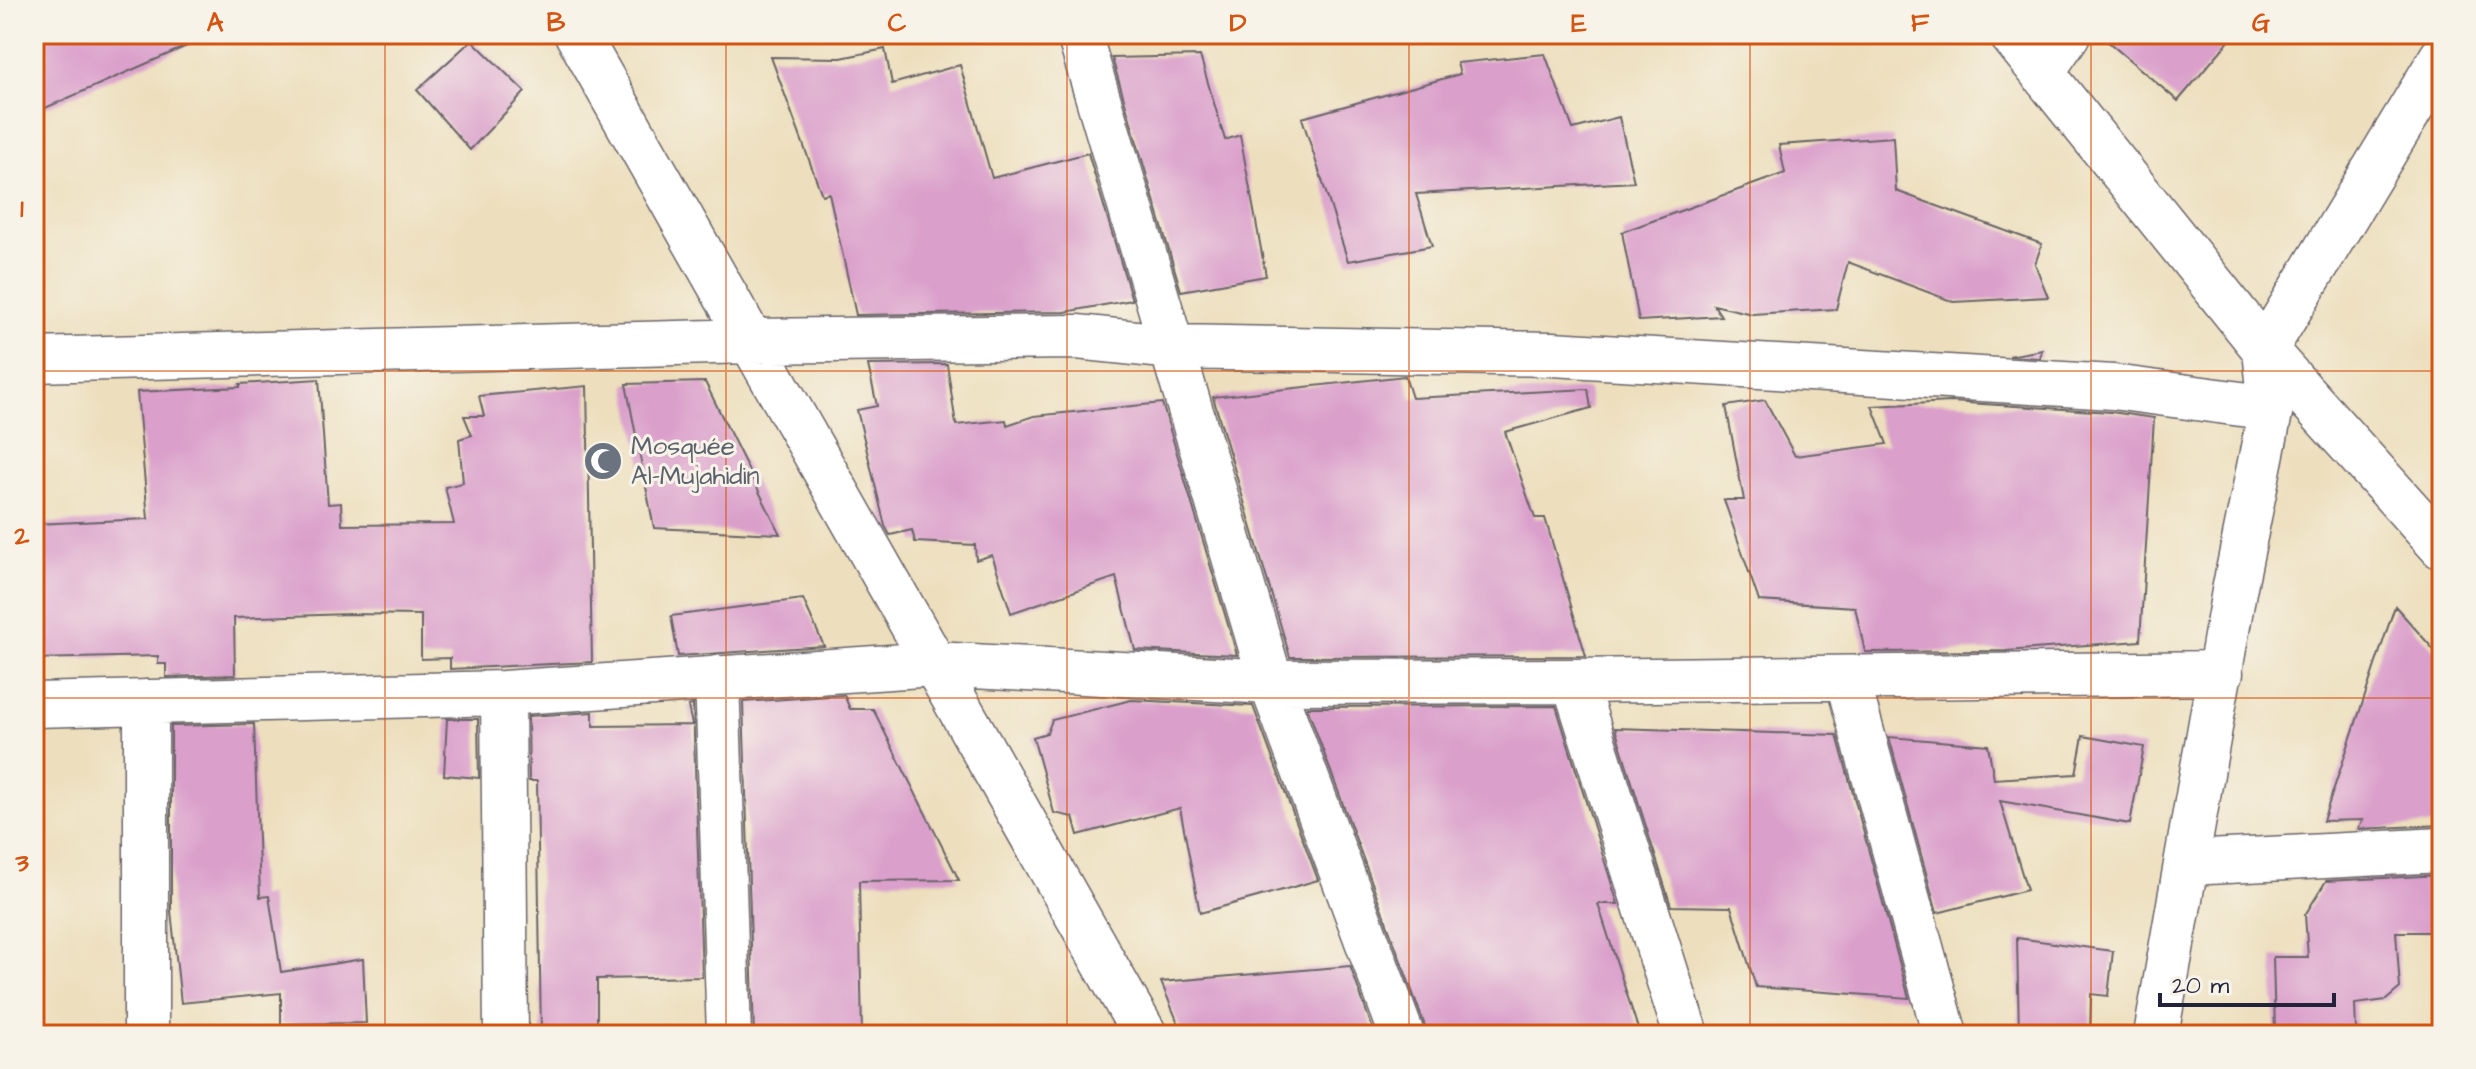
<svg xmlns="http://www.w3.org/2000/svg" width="2476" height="1069" font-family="'Architects Daughter',sans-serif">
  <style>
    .building { fill: #da9fcb }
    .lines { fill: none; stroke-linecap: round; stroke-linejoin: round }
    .minor-casing { stroke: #696468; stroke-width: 47 }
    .minor { stroke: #fff; stroke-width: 44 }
    .grid { fill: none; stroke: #d45411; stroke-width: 2; stroke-opacity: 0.55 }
    .labels { text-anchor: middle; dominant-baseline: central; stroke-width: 6; stroke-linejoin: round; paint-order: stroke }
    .worship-label { font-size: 26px; fill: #5b616d; stroke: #f7f3e8; text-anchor: start }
    .neatline { fill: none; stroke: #d45411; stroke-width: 3 }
    .grid-label { font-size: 26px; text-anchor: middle; font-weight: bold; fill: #d45411 }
  </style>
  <rect width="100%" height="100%" fill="#f7f3e8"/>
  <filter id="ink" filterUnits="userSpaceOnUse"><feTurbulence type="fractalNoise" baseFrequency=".0125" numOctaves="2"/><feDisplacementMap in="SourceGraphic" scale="16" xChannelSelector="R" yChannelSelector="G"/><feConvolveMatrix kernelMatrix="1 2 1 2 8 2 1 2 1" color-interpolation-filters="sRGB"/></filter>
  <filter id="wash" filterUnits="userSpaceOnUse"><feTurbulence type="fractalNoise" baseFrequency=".006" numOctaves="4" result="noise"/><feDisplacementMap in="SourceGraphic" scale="32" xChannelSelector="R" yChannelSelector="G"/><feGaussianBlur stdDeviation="1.8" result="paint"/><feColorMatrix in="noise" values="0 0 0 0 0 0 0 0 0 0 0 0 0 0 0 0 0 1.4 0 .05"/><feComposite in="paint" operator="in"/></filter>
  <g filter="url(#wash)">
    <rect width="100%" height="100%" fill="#eddfbd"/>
    <g id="blocks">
      <path class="building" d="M 59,34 L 214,34 L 34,113 L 34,46 Z
        M 2099,34 L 2235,34 L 2178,101 Z
        M 472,40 L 525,92 L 470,150 L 417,90 Z
        M 885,49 L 892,84 L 960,65 L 992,178 L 1088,153 L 1132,300 L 1065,312 L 856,315 L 829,193 L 822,195 L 771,57 L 841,58 Z
        M 1545,54 L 1573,129 L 1619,117 L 1634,182 L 1416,194 L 1432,246 L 1348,261 L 1302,118 L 1460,74 L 1457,63 Z
        M 1200,56 L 1225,140 L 1240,135 L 1266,276 L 1181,291 L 1112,58 Z
        M 1893,137 L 1896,191 L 2042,244 L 2035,264 L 2048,297 L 1954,302 L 1848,262 L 1836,309 L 1752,314 L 1714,305 L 1721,316 L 1639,321 L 1622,232 L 1785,173 L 1779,145 Z
        M 2042,350 L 2040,358 L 2009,356 Z
        M 947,364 L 956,425 L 1006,420 L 1007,425 L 1034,416 L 1162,403 L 1237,655 L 1135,650 L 1116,577 L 1011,613 L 992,555 L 976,560 L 975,545 L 915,542 L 912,530 L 890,535 L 885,526 L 857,410 L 877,406 L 868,365 Z
        M 1405,376 L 1412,398 L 1588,389 L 1591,408 L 1505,432 L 1535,518 L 1545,518 L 1586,656 L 1290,657 L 1213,397 Z
        M 319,379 L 328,504 L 341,503 L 342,525 L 454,524 L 445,487 L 463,483 L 459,439 L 472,435 L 464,416 L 484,416 L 479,396 L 587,386 L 592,662 L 450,669 L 450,658 L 421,659 L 421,615 L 349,614 L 234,618 L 235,675 L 166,677 L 166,664 L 158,664 L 158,656 L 34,659 L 34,524 L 148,519 L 137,392 L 240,387 L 240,384 Z
        M 705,382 L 780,534 L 654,528 L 626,384 Z
        M 1765,400 L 1795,456 L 1887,444 L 1872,406 L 1951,402 L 2111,412 L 2154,418 L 2140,641 L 2006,651 L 1865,652 L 1855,607 L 1759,601 L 1724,500 L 1744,500 L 1726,406 Z
        M 803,599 L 824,646 L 678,656 L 671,616 Z
        M 2395,606 L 2442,659 L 2442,825 L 2358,829 L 2363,820 L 2323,821 Z
        M 844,695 L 850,709 L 873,709 L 959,880 L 859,881 L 862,1035 L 754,1035 L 743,702 Z
        M 1131,700 L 1253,706 L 1318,880 L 1200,913 L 1180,808 L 1078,835 L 1073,817 L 1054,813 L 1033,737 L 1047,733 L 1052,720 Z
        M 693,705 L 702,977 L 597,979 L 597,1035 L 541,1035 L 537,781 L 529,781 L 528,716 L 593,712 L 593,726 L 692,725 L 688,706 Z
        M 1556,706 L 1618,904 L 1598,904 L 1640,1035 L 1426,1035 L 1425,1026 L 1307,707 Z
        M 447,719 L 478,719 L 479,778 L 444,775 Z
        M 254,724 L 260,897 L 269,896 L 281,972 L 363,959 L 366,1023 L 281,1024 L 281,993 L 181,1003 L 171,911 L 171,726 Z
        M 1615,728 L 1837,735 L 1909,998 L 1756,987 L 1731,907 L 1671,906 Z
        M 2083,736 L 2144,747 L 2130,824 L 2000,801 L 2027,890 L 1937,913 L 1889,737 L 1988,745 L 1994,779 L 2076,774 Z
        M 2442,875 L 2442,932 L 2396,932 L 2400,988 L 2386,1000 L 2355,1004 L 2356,1031 L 2275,1032 L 2273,957 L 2308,957 L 2305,915 L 2326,881 Z
        M 2017,938 L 2113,951 L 2108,996 L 2091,994 L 2090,1035 L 2019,1035 Z
        M 1350,966 L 1375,1035 L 1183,1035 L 1161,982 Z"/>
    </g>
  </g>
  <g filter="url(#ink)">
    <use href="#blocks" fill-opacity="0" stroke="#696468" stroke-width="2"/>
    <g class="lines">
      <g class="minor-casing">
        <path id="minor" d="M 577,34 L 1145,1035
          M 1079,34 L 1271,682 L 1402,1035
          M 2011,34 L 2265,350 L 2442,547
          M 2042,72 L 2068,34
          M 34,360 L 751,341 L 1077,337 L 1174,347 L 1552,354 L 1948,377 L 2113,387 L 2271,408
          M 717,678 L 729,1035
          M 1847,678 L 1945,1035
          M 1574,681 L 1686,1035
          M 503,693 L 506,1035
          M 34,705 L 503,693 L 935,664 L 1271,682 L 1574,681 L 2221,673
          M 2188,863 L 2442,850
          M 146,1035 L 146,702
          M 2156,1035 L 2234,591 L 2271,408 L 2265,350 L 2442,57"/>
      </g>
      <use href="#minor" class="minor"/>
    </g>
  </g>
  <path class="grid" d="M 385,34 L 385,1035M 726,34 L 726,1035M 1067,34 L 1067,1035M 1409,34 L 1409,1035M 1750,34 L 1750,1035M 2091,34 L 2091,1035M 34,371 L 2442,371M 34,698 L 2442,698"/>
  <defs>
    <g id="mosque-disc" transform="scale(2)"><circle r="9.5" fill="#6b7280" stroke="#f7f3e8"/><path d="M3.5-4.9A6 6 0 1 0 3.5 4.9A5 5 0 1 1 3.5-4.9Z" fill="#fff"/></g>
  </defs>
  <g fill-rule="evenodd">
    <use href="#mosque-disc" x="603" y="461"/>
  </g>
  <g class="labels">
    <g class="worship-label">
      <text x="631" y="446">Mosquée<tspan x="631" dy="30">Al-Mujahidin</tspan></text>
    </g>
  </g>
  <rect width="2476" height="1069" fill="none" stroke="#f7f3e8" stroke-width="88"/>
  <path d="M2160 993v12h174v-12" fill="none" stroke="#22223b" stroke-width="4"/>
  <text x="2172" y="993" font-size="24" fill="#22223b" stroke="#f7f3e8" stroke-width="6" paint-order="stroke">20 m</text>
  <rect x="44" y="44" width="2388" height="981" class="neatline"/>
  <g class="grid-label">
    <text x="215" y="31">A</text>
    <text x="556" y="31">B</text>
    <text x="897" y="31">C</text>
    <text x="1238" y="31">D</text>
    <text x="1579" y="31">E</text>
    <text x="1920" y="31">F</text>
    <text x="2261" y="31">G</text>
    <text x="22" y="217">1</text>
    <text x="22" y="544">2</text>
    <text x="22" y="871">3</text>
  </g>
</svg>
